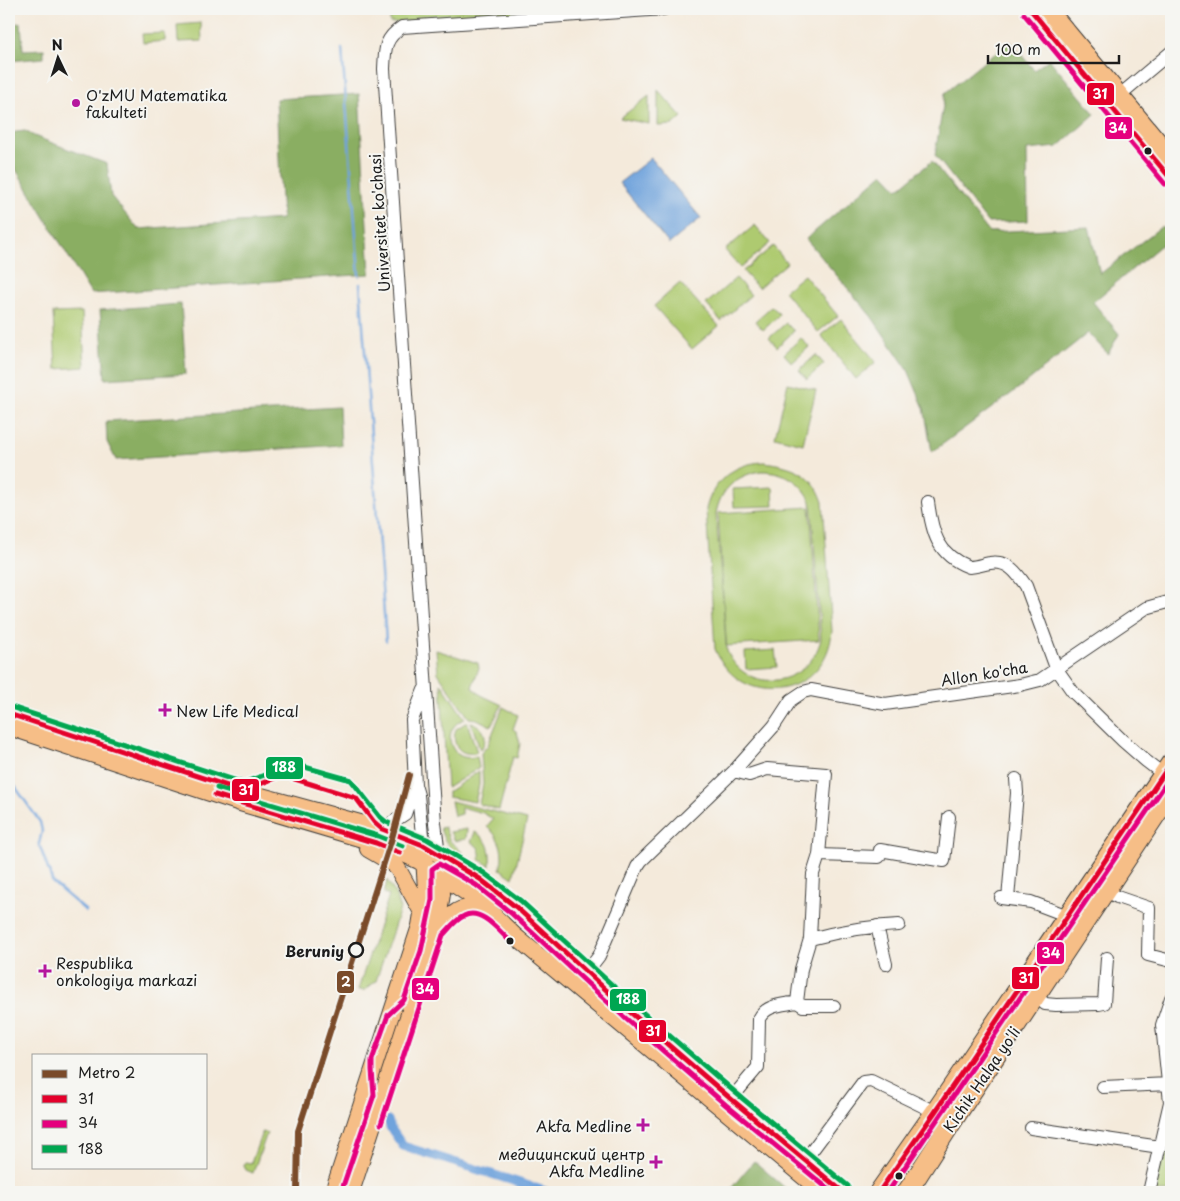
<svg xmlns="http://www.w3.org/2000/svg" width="1180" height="1201" font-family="'Playpen Sans',sans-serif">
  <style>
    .green { fill: #aeca70; stroke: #657346; fill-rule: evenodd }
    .forest { fill: #8aae62; stroke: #53653f }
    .water { fill: #6fa3dc; stroke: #46607c }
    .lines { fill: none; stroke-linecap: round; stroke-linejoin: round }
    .stream { stroke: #6fa3dc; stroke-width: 2.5 }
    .canal { stroke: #6fa3dc; stroke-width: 9 }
    .minor-casing { stroke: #3c3b39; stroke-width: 14 }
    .major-casing { stroke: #3c3b39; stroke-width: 18 }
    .highway-casing { stroke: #3c3b39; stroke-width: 21 }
    .minor { stroke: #fff; stroke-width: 12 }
    .major { stroke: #f6be87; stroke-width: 16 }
    .highway { stroke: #f6be87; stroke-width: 19 }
    .bus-1-casing { stroke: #f6f6f2; stroke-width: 9 }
    .bus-2-casing { stroke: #f6f6f2; stroke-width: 9 }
    .bus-3-casing { stroke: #f6f6f2; stroke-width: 9 }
    .bus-1 { stroke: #e4002b; stroke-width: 5 }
    .bus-2 { stroke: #e5007d; stroke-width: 5 }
    .bus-3 { stroke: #00a651; stroke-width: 5 }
    .metro-1-casing { stroke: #f6f6f2; stroke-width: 10 }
    .metro-1 { stroke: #7a4b2a; stroke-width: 6 }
    .poi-dot { fill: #b5179e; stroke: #f6f6f2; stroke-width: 2 }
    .bus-dot { fill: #1c1c1c; stroke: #f6f6f2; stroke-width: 2 }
    .stop-dot { fill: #f6f6f2; stroke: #1c1c1c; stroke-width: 2.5 }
    .labels { text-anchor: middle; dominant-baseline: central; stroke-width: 4; stroke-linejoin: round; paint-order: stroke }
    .poi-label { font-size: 15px; fill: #1c1c1c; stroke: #f6f6f2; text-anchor: start }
    .street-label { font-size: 15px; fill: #1c1c1c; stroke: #f6f6f2 }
    .stop-label { font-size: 15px; font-weight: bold; fill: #1c1c1c; stroke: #f6f6f2; text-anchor: end }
    .line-badge { stroke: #f6f6f2; stroke-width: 2 }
    .badge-label { font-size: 14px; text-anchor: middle; font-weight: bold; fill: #fff }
  </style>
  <rect width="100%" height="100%" fill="#f6f6f2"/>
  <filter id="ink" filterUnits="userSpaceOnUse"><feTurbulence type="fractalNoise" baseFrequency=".02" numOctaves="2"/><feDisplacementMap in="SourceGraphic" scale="10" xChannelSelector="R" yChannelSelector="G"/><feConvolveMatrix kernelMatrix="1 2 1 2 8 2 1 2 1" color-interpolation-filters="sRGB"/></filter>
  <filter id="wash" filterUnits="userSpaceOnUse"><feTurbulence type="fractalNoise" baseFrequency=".0096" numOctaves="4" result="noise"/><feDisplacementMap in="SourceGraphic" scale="20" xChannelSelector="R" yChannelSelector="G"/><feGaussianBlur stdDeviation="1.12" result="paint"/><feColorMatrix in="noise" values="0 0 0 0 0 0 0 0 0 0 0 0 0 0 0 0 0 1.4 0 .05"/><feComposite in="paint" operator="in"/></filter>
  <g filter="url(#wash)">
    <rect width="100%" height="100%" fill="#f4eadb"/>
    <path class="green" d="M 473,9 L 606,9 L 390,23 L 390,14 Z
      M 201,23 L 202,41 L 178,42 L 177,25 Z
      M 165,33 L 165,41 L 143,43 L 142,34 Z
      M 658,90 L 682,117 L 673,125 L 658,126 Z
      M 649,96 L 649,124 L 620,118 Z
      M 755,225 L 770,243 L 741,268 L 725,250 Z
      M 773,246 L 787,263 L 758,288 L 743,271 Z
      M 804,275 L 838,316 L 818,332 L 784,291 Z
      M 736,278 L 751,295 L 721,321 L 706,304 Z
      M 680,283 L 719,326 L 692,349 L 654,306 Z
      M 772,306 L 780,315 L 763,330 L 755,321 Z
      M 82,312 L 85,367 L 56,369 L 53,313 Z
      M 841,319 L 876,362 L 856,379 L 821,335 Z
      M 786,323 L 794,331 L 777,347 L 769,338 Z
      M 801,338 L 809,347 L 792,363 L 784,354 Z
      M 816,355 L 824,364 L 807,379 L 799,370 Z
      M 788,383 L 816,390 L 803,444 L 775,437 Z
      M 764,462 C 793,466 813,472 823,502 L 832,631 C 827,698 740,712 715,649 L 706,509 C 713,480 735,463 764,462 ZM 761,471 C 784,471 801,481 811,501 L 821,639 C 810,686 747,697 727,651 L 716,514 C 720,489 737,475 761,471 Z
      M 773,487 L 774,506 L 734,507 L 733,489 Z
      M 810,507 L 819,640 L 726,646 L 718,513 Z
      M 436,650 L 478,663 L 479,668 L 472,687 L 481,695 L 502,705 L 491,726 L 477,719 L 469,718 L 438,673 Z
      M 775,650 L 777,667 L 746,669 L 745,652 Z
      M 441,683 L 465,719 C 439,727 450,766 477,756 L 479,768 L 447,788 Z
      M 503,707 L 518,715 L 513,729 L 517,732 L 520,744 L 517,758 L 513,757 L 499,810 L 479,804 L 483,784 L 481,753 L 488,745 Z
      M 467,722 L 477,752 C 461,758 450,744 456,729 Z
      M 471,722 C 484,727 490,738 480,750 Z
      M 479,771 L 479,785 L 475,802 L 448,797 L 448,792 Z
      M 451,801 L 527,820 L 513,878 L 500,869 C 505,852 500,838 487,826 L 493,819 L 483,813 L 461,807 L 461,814 L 454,816 Z
      M 444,827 L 450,841 L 462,852 L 460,855 C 449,849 443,839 440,828 Z
      M 467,829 L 466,839 L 455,841 L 450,832 Z
      M 475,832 C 489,840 491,850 490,866 L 480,860 C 481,851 479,846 471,842 Z
      M 387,880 L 395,893 L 400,909 L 376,981 L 365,990 L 358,990 L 389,895 L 384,893 Z
      M 1171,1117 L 1171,1192 L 1152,1192 Z
      M 262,1132 L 267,1133 L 253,1173 L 246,1170 L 244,1166 L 245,1162 L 251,1163 Z"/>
    <path class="forest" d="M 21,23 L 23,50 L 44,49 L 44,58 L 9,61 L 9,24 Z
      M 1010,41 L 1034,70 L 1049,59 L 1095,114 L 1058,147 L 1027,150 L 1028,221 L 988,223 L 935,155 L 945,93 Z
      M 359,94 L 370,274 L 91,294 L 9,158 L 9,133 L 25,131 L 34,136 L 107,164 L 111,196 L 138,229 L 282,219 L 276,99 Z
      M 932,161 L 989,232 L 1089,227 L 1100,274 L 1162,226 L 1171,237 L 1093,302 L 1119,334 L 1108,354 L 1088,333 L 1019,388 L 932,452 L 924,408 L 908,370 L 871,316 L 806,239 L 883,173 L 898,189 Z
      M 181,304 L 186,374 L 105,379 L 100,310 Z
      M 339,407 L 341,445 L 116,460 L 107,442 L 106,421 Z
      M 754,1161 L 790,1192 L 728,1192 Z"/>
    <path class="water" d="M 651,158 L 701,218 L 669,244 L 619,183 Z"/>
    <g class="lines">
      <path class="stream" d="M 342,49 L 359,276
        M 360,284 L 386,641
        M 9,778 L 40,822 L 42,831 L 39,844 L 53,883 L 86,911"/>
      <path class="canal" d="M 388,1120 L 390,1127 L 403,1146 L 545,1191"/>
    </g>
  </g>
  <g filter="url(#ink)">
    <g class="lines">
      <g class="minor-casing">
        <path id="minor" d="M 1121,94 L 1171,52
          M 928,502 C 932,532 937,555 969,567 C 977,567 983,564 990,563 C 1008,560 1017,573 1026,586 L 1056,668 L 1073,692 L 1123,741 L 1146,761 L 1163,774
          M 734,771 L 749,775 L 767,769 L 826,774 L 819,855 L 813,874 L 810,939 L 801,969 L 797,1002
          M 382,829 L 405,814 L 415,785
          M 423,845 L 418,795 L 415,785 L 412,720 L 424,690
          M 439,855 L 435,823 L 384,69 C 385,49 384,39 402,27 L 664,9
          M 819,855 L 879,857 L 880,850 L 944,861 L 949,817
          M 1105,891 L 1117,897 L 1149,908 L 1148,955 L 1171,961
          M 1001,898 L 1031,902 L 1068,916
          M 1008,899 L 1017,793 L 1016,779
          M 877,926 L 886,964
          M 810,939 C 840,931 869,926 899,925
          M 582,978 L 599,956 L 637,867 L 641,861 L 734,771 L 774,726 L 791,700 L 803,692 L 811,690 L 885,704 L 1020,685 L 1040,680 L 1146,608 L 1171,601
          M 1036,996 L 1045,1004 L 1056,1005 L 1099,1004 L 1104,1003 L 1107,958
          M 1103,1087 L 1169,1084
          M 731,1099 L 758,1067 L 759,1019 C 766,1004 783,1005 797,1002 L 803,1006 L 834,1006
          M 1031,1128 L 1160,1147
          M 805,1160 L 863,1082 L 871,1081 L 935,1112
          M 1149,1192 L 1170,1102 L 1162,1025 L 1171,998"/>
      </g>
      <g class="major-casing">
        <path id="major" d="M 1030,9 L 1171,179
          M 1049,9 L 1171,156
          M 9,714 L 243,791 L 382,829 L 423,845 L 480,879 L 516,907 L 629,1011 L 731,1099 L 843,1192
          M 9,727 L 237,802 L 376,843 L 406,855 L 419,861 L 479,901 L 515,936 L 822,1192
          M 368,849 L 392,863 L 398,869 L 423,914
          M 436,931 C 457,910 458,904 489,910
          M 333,1192 L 420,926 L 426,890 L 424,857
          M 351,1192 L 436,931 L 442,894 L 441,870"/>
      </g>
      <g class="highway-casing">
        <path id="highway" d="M 879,1192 L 935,1112 L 1171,763
          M 907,1192 L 957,1114 L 1171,792"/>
      </g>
      <use href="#minor" class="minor"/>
      <use href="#major" class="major"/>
      <use href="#highway" class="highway"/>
      <g class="bus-1-casing">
        <path id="bus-1" d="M 1030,9 L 1171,179
          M 9,714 L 243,791 L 282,775 L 356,798 L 374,822 L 382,829 L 423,845 L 480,879 L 516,907 L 629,1011 L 731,1099 L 843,1192
          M 215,795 L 376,843 L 400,853
          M 879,1192 L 935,1112 L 1171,763"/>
      </g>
      <g class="bus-2-casing">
        <path id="bus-2" d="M 1024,14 L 1165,184
          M 381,1124 L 443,935 C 449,929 455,920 464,916 C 481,907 499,931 510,941
          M 341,1192 L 374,1095 L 372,1070 L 372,1060 L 388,1015 L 404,1000 L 421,951 L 432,900 L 432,869 L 439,864 L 476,885 L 511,913 L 624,1017 L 726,1105 L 832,1192
          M 888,1192 L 1171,776"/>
      </g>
      <g class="bus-3-casing">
        <path id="bus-3" d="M 11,707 L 243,783 L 294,764 L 351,780 L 380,817 L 386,822 L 427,839 L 484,873 L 521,901 L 634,1005 L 736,1093 L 848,1186
          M 217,788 L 378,836 L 403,846"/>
      </g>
      <use href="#bus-1" class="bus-1"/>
      <use href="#bus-2" class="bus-2"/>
      <use href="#bus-3" class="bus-3"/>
      <g class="metro-1-casing">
        <path id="metro-1" d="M 297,1192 L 298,1131 L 392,838 L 409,775"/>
      </g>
      <use href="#metro-1" class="metro-1"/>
    </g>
  </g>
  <g class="poi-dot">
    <circle cx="76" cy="103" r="5"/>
    <path d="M162.5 702.5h5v5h5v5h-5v5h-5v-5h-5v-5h5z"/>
    <path d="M42.5 963.5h5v5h5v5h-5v5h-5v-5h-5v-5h5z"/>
    <path d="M640.5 1117.5h5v5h5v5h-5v5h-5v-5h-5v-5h5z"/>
    <path d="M653.5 1154.5h5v5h5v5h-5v5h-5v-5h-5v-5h5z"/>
  </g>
  <g class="bus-dot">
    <circle cx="1148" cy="151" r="4.5"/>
    <circle cx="510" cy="941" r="4.5"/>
    <circle cx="899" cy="1176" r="4.5"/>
  </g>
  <circle class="stop-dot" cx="356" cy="950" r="7"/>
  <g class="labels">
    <g class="poi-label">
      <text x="86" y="94">O'zMU Matematika<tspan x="86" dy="17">fakulteti</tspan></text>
      <text x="176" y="710">New Life Medical</text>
      <text x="56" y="962">Respublika<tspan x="56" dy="17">onkologiya markazi</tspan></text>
      <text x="632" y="1125" text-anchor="end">Akfa Medline</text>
      <text x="645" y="1153" text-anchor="end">медицинский центр<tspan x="645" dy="17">Akfa Medline</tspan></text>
    </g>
    <g class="street-label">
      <text transform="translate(379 223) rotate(-94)">Universitet ko'chasi</text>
      <text transform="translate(984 673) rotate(-9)">Allon ko'cha</text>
      <text transform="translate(981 1079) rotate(-56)">Kichik Halqa yo'li</text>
    </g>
    <g class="stop-label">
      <text x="344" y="950">Beruniy</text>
    </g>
  </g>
  <g class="line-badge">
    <rect x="1086" y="82" width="29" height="24" rx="5" fill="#e4002b"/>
    <rect x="1104" y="116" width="29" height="24" rx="5" fill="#e5007d"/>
    <rect x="265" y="756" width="39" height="24" rx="5" fill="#00a651"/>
    <rect x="231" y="778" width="29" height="24" rx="5" fill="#e4002b"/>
    <rect x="1036" y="941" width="29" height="24" rx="5" fill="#e5007d"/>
    <rect x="1011" y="966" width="29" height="24" rx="5" fill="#e4002b"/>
    <rect x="336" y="970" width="19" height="24" rx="5" fill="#7a4b2a"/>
    <rect x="411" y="977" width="29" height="24" rx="5" fill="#e5007d"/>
    <rect x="609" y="988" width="38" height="24" rx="5" fill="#00a651"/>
    <rect x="638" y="1019" width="29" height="24" rx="5" fill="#e4002b"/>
  </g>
  <g class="badge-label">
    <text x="1100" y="99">31</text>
    <text x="1118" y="133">34</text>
    <text x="284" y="772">188</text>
    <text x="246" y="795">31</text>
    <text x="1051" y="958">34</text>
    <text x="1026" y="983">31</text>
    <text x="346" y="987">2</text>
    <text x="425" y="994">34</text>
    <text x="628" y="1004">188</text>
    <text x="653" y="1036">31</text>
  </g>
  <rect width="1180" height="1201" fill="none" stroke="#f6f6f2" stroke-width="30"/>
  <rect x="32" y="1054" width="175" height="115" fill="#f6f6f2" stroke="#9f9f9c"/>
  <rect x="42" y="1070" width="25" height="8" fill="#7a4b2a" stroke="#9f9f9c"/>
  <text x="78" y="1078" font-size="15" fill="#1c1c1c">Metro 2</text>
  <rect x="42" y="1095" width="25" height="8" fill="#e4002b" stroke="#9f9f9c"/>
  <text x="78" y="1104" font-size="15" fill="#1c1c1c">31</text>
  <rect x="42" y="1120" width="25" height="8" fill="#e5007d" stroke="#9f9f9c"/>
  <text x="78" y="1128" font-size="15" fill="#1c1c1c">34</text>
  <rect x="42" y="1145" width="25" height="8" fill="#00a651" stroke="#9f9f9c"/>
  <text x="78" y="1154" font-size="15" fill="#1c1c1c">188</text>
  <g transform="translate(58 58) rotate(356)" stroke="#f6f6f2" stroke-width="4" paint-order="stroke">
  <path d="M0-4L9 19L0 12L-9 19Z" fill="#1c1c1c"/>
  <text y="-8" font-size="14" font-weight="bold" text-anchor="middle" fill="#1c1c1c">N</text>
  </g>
  <path d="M988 55v8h131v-8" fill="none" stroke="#1c1c1c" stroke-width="2.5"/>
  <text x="995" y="55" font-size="15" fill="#1c1c1c" stroke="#f6f6f2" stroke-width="4" paint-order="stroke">100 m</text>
</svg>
